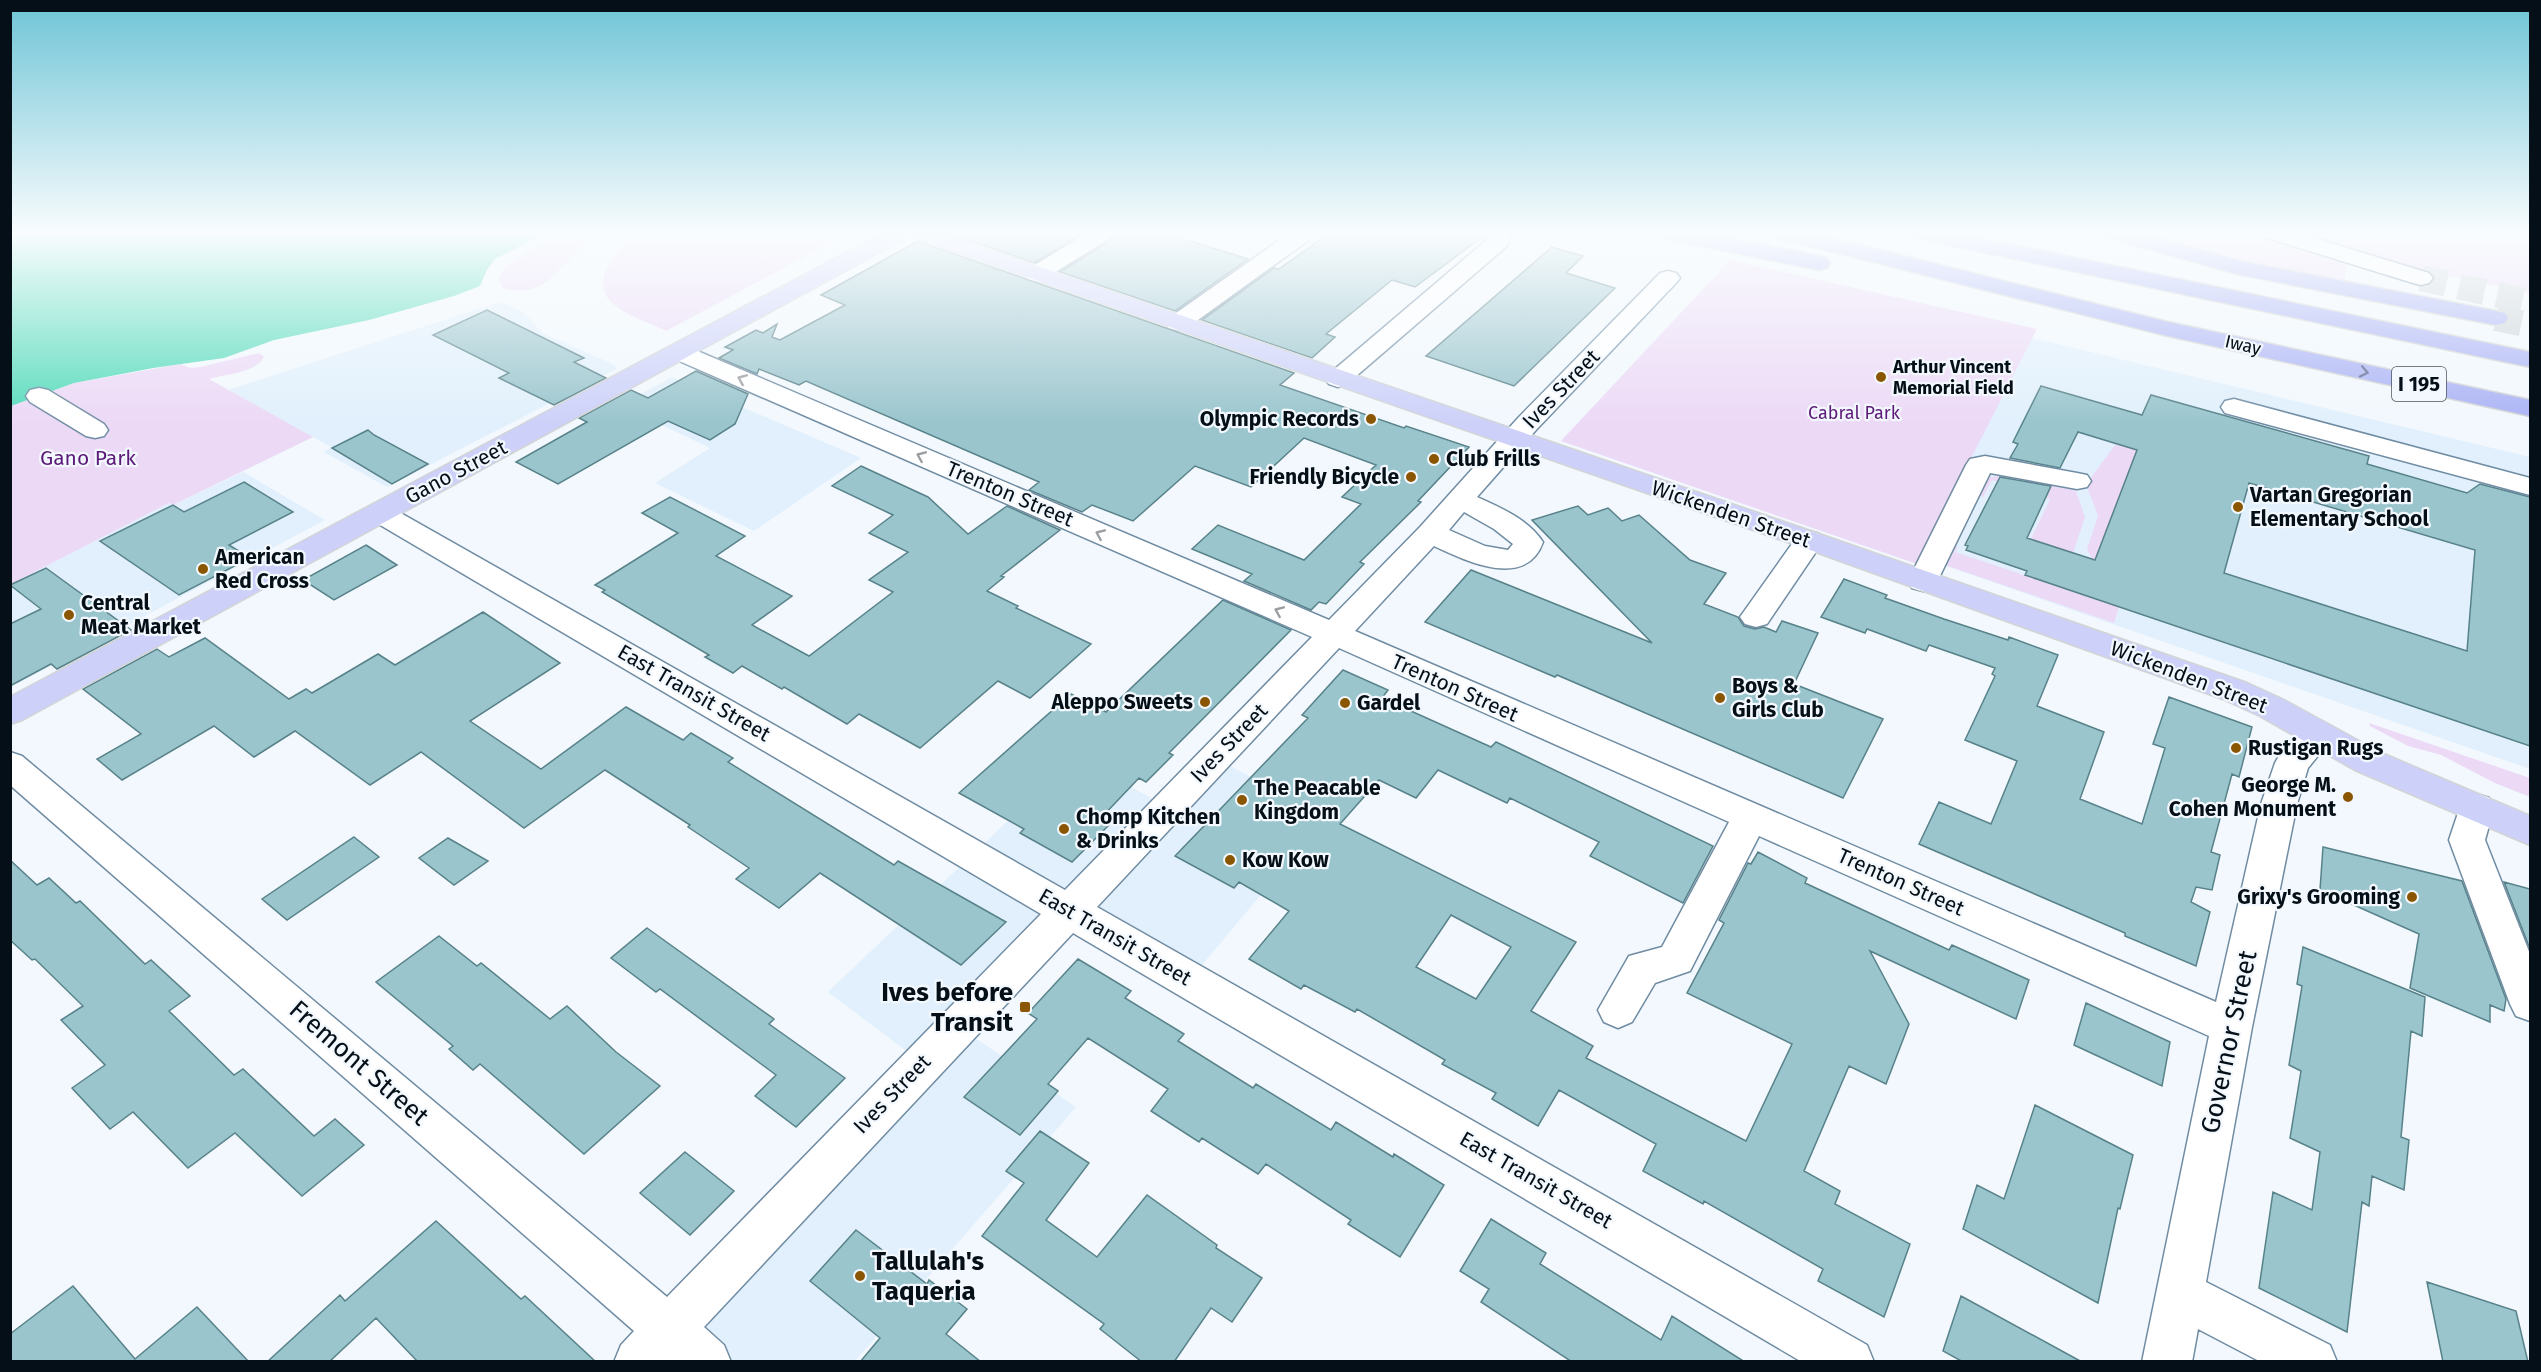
<svg xmlns="http://www.w3.org/2000/svg" width="2541" height="1372" font-family="'Fira Sans',sans-serif">
  <style>
    .built { fill: #e1f0fc }
    .green { fill: #ecd9f6 }
    .water { fill: #57dbbb }
    .building { fill: #9ac5cd; stroke: #588289; stroke-width: 1.5; fill-rule: evenodd }
    .lines { fill: none; stroke-linecap: round; stroke-linejoin: round }
    .minor-tunnel { stroke: #ced5da; stroke-width: 26; stroke-dasharray: 26 13; stroke-linecap: butt }
    .highway-tunnel { stroke: #ced5da; stroke-width: 26; stroke-dasharray: 26 13; stroke-linecap: butt }
    .minor-casing { stroke: #708ca3; stroke-width: 3 }
    .major-casing { stroke: #d2d4d5; stroke-width: 3 }
    .highway-casing { stroke: #d2d4d5; stroke-width: 3 }
    .minor { fill: #fff; fill-rule: evenodd }
    .major { fill: #cdd1f9; fill-rule: evenodd }
    .highway { fill: #abb3f5; fill-rule: evenodd }
    .oneway { stroke: #606991 }
    .oneway2 { stroke: #9b9fa2 }
    .poi-dot { fill: #8a5601; stroke: #f2f8fd; stroke-width: 2 }
    .labels { text-anchor: middle; dominant-baseline: central; stroke-width: 4.5; stroke-linejoin: round; paint-order: stroke }
    .far-street-label { font-size: 18px; fill: #050f17; stroke: #f2f8fd }
    .far-poi-label { font-size: 18px; font-weight: bold; fill: #050f17; stroke: #f2f8fd; text-anchor: start }
    .far-park-label { font-size: 18px; fill: #5d1b79; stroke: #f2f8fd }
    .shield { fill: #f2f8fd; stroke: #4c555c; stroke-width: 1.5 }
    .shield-label { font-size: 20px; font-weight: bold; fill: #050f17 }
    .street-label { font-size: 21px; fill: #050f17; stroke: #f2f8fd }
    .poi-label { font-size: 21px; font-weight: bold; fill: #050f17; stroke: #f2f8fd; text-anchor: start }
    .park-label { font-size: 21px; fill: #5d1b79; stroke: #f2f8fd }
    .near-poi-label { font-size: 26px; font-weight: bold; fill: #050f17; stroke: #f2f8fd; text-anchor: end }
    .near-street-label { font-size: 26px; fill: #050f17; stroke: #f2f8fd }
  </style>
  <rect width="100%" height="100%" fill="#f2f8fd"/>
  <path class="built" d="M 500,302 L 523,312 L 544,334 L 615,365 L 616,369 L 387,487 L 324,452 L 331,447 L 228,390 Z
    M 2032,338 L 2530,457 L 2530,769 L 1920,557 Z
    M 672,377 L 861,458 L 754,531 L 655,483 L 710,448 L 620,405 Z
    M 243,472 L 325,520 L 11,687 L 11,584 L 169,503 L 173,505 Z
    M 1076,756 L 1174,811 L 1220,761 L 1327,816 L 1187,983 L 1073,919 L 968,1033 L 1076,1107 L 855,1361 L 722,1361 L 690,1331 L 932,1070 L 828,992 Z"/>
  <path class="green" d="M 567,232 L 606,232 C 597,238 586,244 578,251 C 552,275 544,298 502,288 L 498,278 C 512,254 544,246 567,232 Z
    M 640,232 L 851,232 L 666,331 C 650,323 630,317 616,306 C 584,284 618,247 640,232 Z
    M 2134,232 L 2248,232 L 2347,265 L 2344,282 L 2226,257 Z
    M 2300,232 L 2530,232 L 2530,293 L 2424,271 L 2357,252 Z
    M 1730,260 L 2037,329 L 1917,564 L 1561,441 Z
    M 259,353 L 264,357 C 256,373 224,374 209,379 L 313,437 L 173,505 L 169,503 L 11,584 L 11,406 L 74,383 L 181,364 L 190,368 L 200,367 Z
    M 2116,444 L 2137,450 L 2094,563 L 2087,549 L 2098,516 L 2086,484 Z
    M 1998,476 L 2073,483 L 2085,517 L 2073,553 L 2031,539 L 2050,499 L 1992,480 L 1983,497 L 1977,495 L 1984,478 Z
    M 1952,545 L 1958,547 L 1955,552 L 2119,607 L 2114,623 L 1942,564 Z
    M 2369,723 L 2530,778 L 2530,797 L 2495,783 L 2441,755 L 2408,746 L 2370,726 Z"/>
  <path class="water" d="M 11,232 L 548,232 L 495,259 L 487,270 L 480,286 L 454,296 L 369,320 L 274,340 L 224,358 L 153,368 L 74,383 L 11,406 Z"/>
  <path class="building" d="M 945,232 L 1085,232 L 1034,263 Z
    M 1117,232 L 1161,232 L 1248,259 L 1175,311 L 1060,272 L 1113,239 Z
    M 1331,232 L 1489,232 L 1415,287 L 1392,280 L 1326,334 L 1335,337 L 1312,358 L 1202,320 L 1274,268 L 1279,269 Z
    M 918,241 L 1294,373 L 1280,385 L 1404,428 L 1406,426 L 1469,447 L 1418,501 L 1421,502 L 1360,562 L 1364,564 L 1326,604 L 1319,602 L 1311,610 L 1244,581 L 1252,574 L 1192,549 L 1218,525 L 1304,560 L 1361,504 L 1342,497 L 1376,465 L 1304,438 L 1251,487 L 1195,466 L 1133,521 L 1092,505 L 1082,512 L 1029,490 L 1039,482 L 806,381 L 799,385 L 759,369 L 757,374 L 719,358 L 733,350 L 725,347 L 756,330 L 763,333 L 777,324 L 772,337 L 780,340 L 845,305 L 821,295 Z
    M 1552,247 L 1583,256 L 1566,273 L 1615,288 L 1514,386 L 1426,356 Z
    M 487,310 L 584,358 L 574,362 L 606,378 L 554,405 L 499,378 L 509,373 L 433,335 Z
    M 696,371 L 748,394 L 735,424 L 710,440 L 668,421 L 558,484 L 516,462 L 587,422 L 579,418 L 631,390 L 648,398 Z
    M 2041,386 L 2142,415 L 2151,395 L 2369,456 L 2367,464 L 2467,493 L 2480,484 L 2530,497 L 2530,746 L 2025,575 L 2027,571 L 1966,550 L 1968,546 L 1965,545 L 2000,477 L 2051,486 L 2027,538 L 2095,560 L 2137,450 L 2078,432 L 2060,468 L 2010,458 L 2018,444 L 2013,442 ZM 2249,483 L 2475,550 L 2467,651 L 2224,573 Z
    M 368,430 L 374,435 L 428,464 L 392,484 L 332,448 Z
    M 861,466 L 928,497 L 968,534 L 1007,506 L 1060,530 L 1001,576 L 1004,577 L 987,591 L 1018,606 L 1016,608 L 1091,644 L 1030,698 L 998,681 L 920,748 L 859,714 L 847,724 L 784,687 L 782,689 L 742,666 L 733,673 L 705,657 L 709,655 L 602,592 L 605,590 L 595,585 L 678,533 L 642,513 L 670,497 L 745,536 L 716,556 L 792,596 L 752,625 L 809,656 L 893,592 L 869,580 L 908,552 L 869,533 L 893,515 L 832,486 Z
    M 244,482 L 293,512 L 229,545 L 250,558 L 179,595 L 100,541 L 173,505 L 184,512 Z
    M 1578,506 L 1588,515 L 1608,508 L 1622,521 L 1639,515 L 1690,560 L 1726,573 L 1704,604 L 1738,617 L 1744,626 L 1755,629 L 1764,627 L 1776,632 L 1782,621 L 1818,633 L 1794,684 L 1883,719 L 1843,798 L 1557,675 L 1555,677 L 1425,622 L 1471,570 L 1652,643 L 1532,520 Z
    M 366,545 L 397,565 L 334,600 L 303,580 Z
    M 46,568 L 131,630 L 57,669 L 51,664 L 10,686 L 10,624 L 41,609 L 10,585 Z
    M 1844,579 L 1887,595 L 1885,598 L 1944,619 L 2008,640 L 2009,637 L 2058,655 L 2037,706 L 2104,732 L 2080,799 L 2142,824 L 2165,748 L 2153,744 L 2169,697 L 2252,727 L 2239,777 L 2232,774 L 2211,852 L 2220,855 L 2212,890 L 2196,887 L 2191,902 L 2210,912 L 2196,966 L 2125,936 L 2125,933 L 1919,844 L 1939,802 L 1991,824 L 2017,761 L 1965,740 L 1995,676 L 1992,674 L 1995,668 L 1929,645 L 1926,651 L 1867,629 L 1865,633 L 1821,617 Z
    M 1223,600 L 1291,630 L 1169,753 L 1173,755 L 1146,782 L 1139,778 L 1099,820 L 1109,825 L 1072,862 L 1020,833 L 1024,829 L 959,793 L 1071,694 L 1106,712 Z
    M 483,612 L 560,663 L 470,721 L 541,769 L 626,707 L 683,740 L 691,733 L 733,758 L 728,762 L 894,865 L 898,861 L 1006,922 L 961,965 L 820,873 L 779,908 L 736,879 L 749,868 L 688,827 L 690,825 L 605,770 L 524,828 L 421,752 L 370,785 L 295,731 L 254,757 L 214,726 L 122,780 L 97,759 L 141,734 L 83,689 L 157,649 L 169,657 L 205,638 L 289,699 L 306,689 L 312,693 L 378,654 L 395,665 Z
    M 1343,670 L 1388,690 L 1382,698 L 1491,747 L 1496,742 L 1713,846 L 1683,903 L 1590,856 L 1599,842 L 1510,798 L 1507,803 L 1438,770 L 1416,798 L 1379,780 L 1340,824 L 1576,942 L 1531,1011 L 1593,1046 L 1586,1058 L 1746,1141 L 1792,1044 L 1687,993 L 1724,923 L 1719,920 L 1748,863 L 1751,864 L 1758,852 L 1807,878 L 1805,883 L 1949,950 L 1952,945 L 2029,980 L 2016,1019 L 1870,951 L 1909,1024 L 1886,1084 L 1849,1066 L 1804,1171 L 1840,1191 L 1835,1204 L 1910,1244 L 1884,1317 L 1818,1281 L 1823,1269 L 1704,1201 L 1703,1204 L 1643,1171 L 1656,1144 L 1559,1090 L 1538,1126 L 1492,1099 L 1496,1093 L 1442,1064 L 1445,1060 L 1357,1009 L 1355,1012 L 1304,985 L 1301,989 L 1249,959 L 1289,911 L 1239,882 L 1234,888 L 1175,856 L 1308,718 L 1302,715 ZM 1451,915 L 1511,947 L 1476,999 L 1416,967 Z
    M 354,837 L 379,857 L 287,920 L 262,899 Z
    M 448,838 L 488,861 L 454,885 L 419,858 Z
    M 2323,847 L 2462,881 L 2506,999 L 2504,1011 L 2490,1005 L 2490,1022 L 2410,988 L 2419,934 L 2320,890 Z
    M 10,860 L 37,885 L 49,878 L 76,903 L 80,901 L 145,964 L 151,960 L 190,996 L 169,1011 L 234,1075 L 243,1069 L 314,1136 L 335,1119 L 364,1145 L 302,1196 L 235,1133 L 188,1168 L 133,1112 L 110,1129 L 72,1088 L 105,1065 L 61,1020 L 83,1006 L 35,959 L 32,960 L 10,940 Z
    M 2504,882 L 2530,889 L 2530,949 Z
    M 647,928 L 774,1019 L 769,1024 L 845,1078 L 796,1127 L 755,1096 L 776,1075 L 660,989 L 656,992 L 611,958 Z
    M 439,936 L 477,966 L 481,963 L 550,1019 L 567,1006 L 616,1052 L 660,1086 L 584,1154 L 480,1064 L 473,1070 L 449,1049 L 453,1046 L 376,982 Z
    M 2303,947 L 2425,997 L 2422,1036 L 2411,1031 L 2401,1137 L 2409,1140 L 2404,1190 L 2372,1176 L 2369,1206 L 2362,1202 L 2347,1332 L 2259,1288 L 2273,1192 L 2312,1210 L 2320,1152 L 2290,1138 L 2301,1071 L 2289,1065 L 2302,986 L 2297,984 Z
    M 1078,959 L 1131,991 L 1125,998 L 1184,1034 L 1178,1041 L 1253,1088 L 1256,1084 L 1331,1130 L 1336,1122 L 1393,1157 L 1394,1154 L 1444,1185 L 1400,1257 L 1348,1224 L 1351,1220 L 1266,1164 L 1258,1174 L 1202,1138 L 1199,1142 L 1151,1111 L 1168,1089 L 1088,1038 L 1048,1084 L 1058,1091 L 1020,1135 L 964,1097 L 1037,1019 L 1028,1013 Z
    M 2086,1003 L 2170,1042 L 2162,1086 L 2074,1045 Z
    M 2035,1105 L 2133,1155 L 2120,1209 L 2118,1208 L 2098,1303 L 1963,1229 L 1977,1185 L 2004,1199 Z
    M 1040,1131 L 1089,1163 L 1046,1220 L 1097,1257 L 1147,1195 L 1217,1245 L 1216,1248 L 1262,1278 L 1232,1322 L 1211,1308 L 1174,1362 L 1142,1362 L 1100,1329 L 1104,1324 L 982,1236 L 1024,1183 L 1006,1171 Z
    M 685,1152 L 734,1191 L 690,1235 L 640,1193 Z
    M 1491,1219 L 1546,1253 L 1540,1264 L 1661,1340 L 1672,1316 L 1745,1362 L 1572,1362 L 1481,1302 L 1489,1289 L 1460,1271 Z
    M 436,1221 L 521,1299 L 525,1296 L 596,1362 L 418,1362 L 376,1318 L 329,1362 L 267,1362 L 340,1295 L 345,1301 Z
    M 856,1230 L 927,1284 L 929,1280 L 967,1309 L 946,1334 L 981,1362 L 860,1362 L 880,1338 L 810,1281 Z
    M 2427,1282 L 2516,1311 L 2528,1362 L 2443,1362 Z
    M 73,1286 L 135,1359 L 197,1307 L 249,1362 L 10,1362 L 10,1334 Z
    M 1961,1296 L 2082,1362 L 1963,1362 L 1943,1351 Z"/>
  <g class="lines">
    <path class="minor-tunnel" d="M 2421,278 L 2530,302"/>
    <path class="highway-tunnel" d="M 2496,318 L 2530,325"/>
    <g class="minor-casing">
      <path id="minor" d="M 1089,232 L 1115,232 L 1112,237 L 1044,279 L 1036,281 L 1028,279 L 1024,274 L 1028,269 Z
        M 1291,232 L 1316,232 L 1313,237 L 1187,328 L 1178,330 L 1169,328 L 1166,323 L 1169,318 Z
        M 1491,232 L 1513,232 L 1507,246 L 1347,384 L 1338,387 L 1329,384 L 1325,379 L 1329,374 L 1489,238 Z
        M 2261,232 L 2295,232 L 2429,273 L 2433,278 L 2429,283 L 2421,285 L 2413,283 L 2264,237 Z
        M 1668,271 L 1676,273 L 1680,278 L 1676,283 L 1536,430 L 1477,497 C 1501,508 1528,519 1543,542 C 1526,590 1466,561 1434,546 L 1355,631 L 2216,1002 L 2261,804 L 2275,763 L 2280,754 L 2306,726 L 2318,723 L 2330,726 L 2335,735 L 2308,768 L 2297,804 L 2252,1027 L 2206,1282 L 2330,1345 L 2337,1362 L 2261,1362 L 2198,1329 L 2192,1362 L 2142,1362 L 2209,1036 L 1759,836 L 1690,971 L 1655,983 L 1632,1022 L 1618,1028 L 1604,1022 L 1598,1010 L 1629,956 L 1662,947 L 1729,822 L 1339,648 L 1097,907 L 1867,1345 L 1874,1362 L 1802,1362 L 1073,933 L 704,1327 L 724,1345 L 731,1362 L 614,1362 L 621,1345 L 634,1331 L 10,785 L 10,752 L 22,756 L 667,1297 L 1041,914 L 370,519 L 366,513 L 370,507 L 380,504 L 390,507 L 1065,890 L 1312,637 L 670,357 L 667,352 L 670,347 L 679,345 L 688,347 L 1329,620 L 1420,527 L 1518,418 L 1660,273 ZM 1464,512 L 1494,529 L 1513,544 L 1508,550 L 1485,546 L 1449,530 Z
        M 39,388 L 48,390 L 104,424 L 108,430 L 104,436 L 95,438 L 86,436 L 30,402 L 26,396 L 30,390 Z
        M 2234,399 L 2530,478 L 2530,495 L 2225,413 L 2221,407 L 2225,401 Z
        M 1985,456 L 2077,473 L 2087,475 L 2091,481 L 2087,487 L 2077,489 L 1990,473 L 1934,588 L 1923,591 L 1912,588 L 1908,581 L 1966,465 L 1970,459 Z
        M 1809,531 L 1819,534 L 1824,540 L 1767,624 L 1756,627 L 1745,624 L 1740,617 L 1745,610 L 1799,534 Z
        M 2476,794 L 2489,798 L 2494,808 L 2485,840 L 2530,954 L 2530,1021 L 2516,1016 L 2510,1004 L 2449,840 L 2463,798 Z"/>
    </g>
    <g class="major-casing">
      <path id="major" d="M 885,232 L 938,232 L 1819,534 L 2247,683 L 2284,700 L 2379,752 L 2530,816 L 2530,845 L 2355,770 L 2260,716 L 2223,699 L 1799,546 L 909,236 L 22,720 L 10,724 L 10,697 Z"/>
    </g>
    <g class="highway-casing">
      <path id="highway" d="M 1657,232 L 1700,232 L 1819,256 L 1827,258 L 1830,263 L 1827,268 L 1819,270 L 1668,239 L 1660,237 Z
        M 1771,232 L 1808,232 L 2168,322 L 2530,400 L 2530,416 L 2168,336 L 1774,237 Z
        M 1909,232 L 1951,232 L 2530,352 L 2530,367 L 1920,239 L 1912,237 Z
        M 2103,232 L 2138,232 L 2240,261 L 2496,311 L 2505,313 L 2508,318 L 2505,323 L 2496,325 L 2237,274 L 2106,237 Z"/>
    </g>
    <use href="#minor" class="minor"/>
    <use href="#major" class="major"/>
    <use href="#highway" class="highway"/>
  </g>
  <defs><path id="oneway-chevron" d="M-2-3.5L2.5 0L-2 3.5" fill="none" stroke-width="1.6" stroke-linecap="round" stroke-linejoin="round" transform="scale(1.5)"/></defs>
  <use class="oneway" href="#oneway-chevron" transform="translate(2364 372) rotate(12)"/>
  <g class="oneway2">
    <use href="#oneway-chevron" transform="translate(742 379) rotate(-157)"/>
    <use href="#oneway-chevron" transform="translate(921 456) rotate(-157)"/>
    <use href="#oneway-chevron" transform="translate(1100 534) rotate(-157)"/>
    <use href="#oneway-chevron" transform="translate(1279 611) rotate(-157)"/>
  </g>
  <linearGradient id="sky" x2="0" y2="1"><stop stop-color="#6ec4d6"/><stop offset="0.55" stop-color="#f9fcfe"/><stop offset="1" stop-color="#f9fcfe" stop-opacity="0"/></linearGradient>
  <rect width="2541" height="424" fill="url(#sky)"/>
  <g class="poi-dot">
    <circle cx="1881" cy="377" r="6"/>
    <circle cx="1371" cy="419" r="6"/>
    <circle cx="1434" cy="459" r="6"/>
    <circle cx="1411" cy="477" r="6"/>
    <circle cx="2238" cy="507" r="6"/>
    <circle cx="203" cy="569" r="6"/>
    <circle cx="69" cy="615" r="6"/>
    <circle cx="1720" cy="698" r="6"/>
    <circle cx="1205" cy="702" r="6"/>
    <circle cx="1345" cy="703" r="6"/>
    <circle cx="2236" cy="748" r="6"/>
    <circle cx="2348" cy="797" r="6"/>
    <circle cx="1242" cy="800" r="6"/>
    <circle cx="1064" cy="829" r="6"/>
    <circle cx="1230" cy="860" r="6"/>
    <circle cx="2412" cy="897" r="6"/>
    <rect x="1019" y="1001" width="12" height="12" rx="3"/>
    <circle cx="860" cy="1276" r="6"/>
  </g>
  <g class="labels">
    <g class="far-street-label">
      <text transform="translate(2243 345) rotate(13)">Iway</text>
    </g>
    <g class="far-poi-label">
      <text x="1893" y="367">Arthur Vincent<tspan x="1893" dy="21">Memorial Field</tspan></text>
    </g>
    <g class="far-park-label">
      <text x="1854" y="413">Cabral Park</text>
    </g>
    <rect class="shield" x="2392" y="367" width="54" height="34" rx="4.5"/>
    <g class="shield-label">
      <text x="2419" y="384">I 195</text>
    </g>
    <g class="street-label">
      <text transform="translate(1561 389) rotate(-46)">Ives Street</text>
      <text transform="translate(456 472) rotate(-28)">Gano Street</text>
      <text transform="translate(1010 494) rotate(23)">Trenton Street</text>
      <text transform="translate(1731 514) rotate(19)">Wickenden Street</text>
      <text transform="translate(2189 677) rotate(21)">Wickenden Street</text>
      <text transform="translate(1455 688) rotate(24)">Trenton Street</text>
      <text transform="translate(694 693) rotate(30)">East Transit Street</text>
      <text transform="translate(1229 743) rotate(-46)">Ives Street</text>
      <text transform="translate(1901 882) rotate(24)">Trenton Street</text>
      <text transform="translate(1115 937) rotate(30)">East Transit Street</text>
      <text transform="translate(892 1094) rotate(-46)">Ives Street</text>
      <text transform="translate(1536 1180) rotate(30)">East Transit Street</text>
    </g>
    <g class="poi-label">
      <text x="1359" y="419" text-anchor="end">Olympic Records</text>
      <text x="1446" y="459">Club Frills</text>
      <text x="1399" y="477" text-anchor="end">Friendly Bicycle</text>
      <text x="2250" y="495">Vartan Gregorian<tspan x="2250" dy="24">Elementary School</tspan></text>
      <text x="215" y="557">American<tspan x="215" dy="24">Red Cross</tspan></text>
      <text x="81" y="603">Central<tspan x="81" dy="24">Meat Market</tspan></text>
      <text x="1732" y="686">Boys &amp;<tspan x="1732" dy="24">Girls Club</tspan></text>
      <text x="1193" y="702" text-anchor="end">Aleppo Sweets</text>
      <text x="1357" y="703">Gardel</text>
      <text x="2248" y="748">Rustigan Rugs</text>
      <text x="2336" y="785" text-anchor="end">George M.<tspan x="2336" dy="24">Cohen Monument</tspan></text>
      <text x="1254" y="788">The Peacable<tspan x="1254" dy="24">Kingdom</tspan></text>
      <text x="1076" y="817">Chomp Kitchen<tspan x="1076" dy="24">&amp; Drinks</tspan></text>
      <text x="1242" y="860">Kow Kow</text>
      <text x="2400" y="897" text-anchor="end">Grixy's Grooming</text>
    </g>
    <g class="park-label">
      <text x="88" y="458">Gano Park</text>
    </g>
    <g class="near-poi-label">
      <text x="1013" y="992">Ives before<tspan x="1013" dy="30">Transit</tspan></text>
      <text x="872" y="1261" text-anchor="start">Tallulah's<tspan x="872" dy="30">Taqueria</tspan></text>
    </g>
    <g class="near-street-label">
      <text transform="translate(2229 1042) rotate(-78)">Governor Street</text>
      <text transform="translate(359 1063) rotate(41)">Fremont Street</text>
    </g>
  </g>
  <rect width="2541" height="1372" fill="none" stroke="#050f17" stroke-width="24"/>
</svg>
